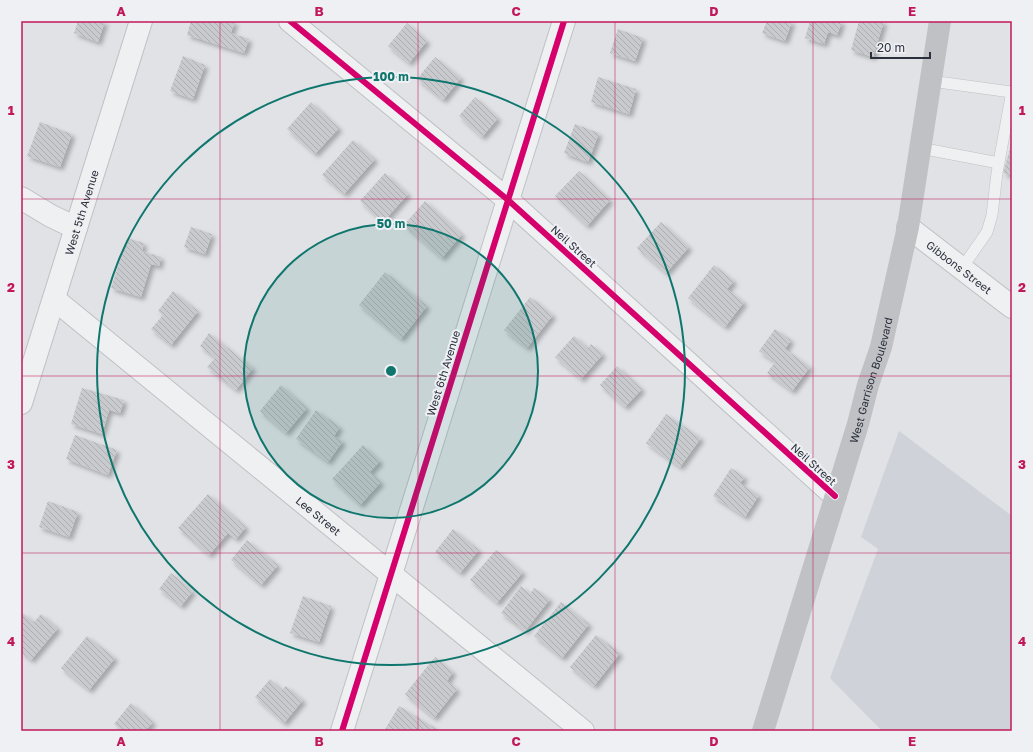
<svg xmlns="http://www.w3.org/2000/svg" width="1033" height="752" font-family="'Golos Text',sans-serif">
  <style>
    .built { fill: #cfd2d8 }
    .building { fill: url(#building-back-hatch); filter: url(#shadow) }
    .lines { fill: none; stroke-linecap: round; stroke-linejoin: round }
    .lane-casing { stroke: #bfc0c3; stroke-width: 12 }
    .street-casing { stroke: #bfc0c3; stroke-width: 24 }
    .lane { stroke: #eff0f2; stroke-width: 11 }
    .street { stroke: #eff0f2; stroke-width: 22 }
    .secondary { stroke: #bfc1c4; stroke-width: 22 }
    .cycleway-casing { stroke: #eef0f4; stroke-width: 8 }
    .cycleway { stroke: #d6006c; stroke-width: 6 }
    .grid { fill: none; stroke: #c2185b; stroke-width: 1; stroke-opacity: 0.55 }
    .ring { fill: none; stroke: #0f766e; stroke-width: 2 }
    .labels { text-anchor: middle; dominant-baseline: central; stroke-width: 4; stroke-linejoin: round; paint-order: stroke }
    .street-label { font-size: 11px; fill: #2a303c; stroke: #eef0f4 }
    .centre { fill: #0f766e; stroke: #eef0f4; stroke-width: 2 }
    .ring-label { font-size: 12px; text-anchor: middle; font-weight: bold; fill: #0f766e; stroke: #eef0f4; stroke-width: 4; stroke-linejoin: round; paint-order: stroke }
    .neatline { fill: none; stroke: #c2185b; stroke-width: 1.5 }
    .grid-label { font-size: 13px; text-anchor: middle; font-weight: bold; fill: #c2185b }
  </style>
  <defs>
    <pattern id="building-back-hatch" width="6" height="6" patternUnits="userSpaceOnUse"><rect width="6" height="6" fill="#c9cacd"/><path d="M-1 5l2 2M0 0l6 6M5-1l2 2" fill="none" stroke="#adaeb1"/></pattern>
    <filter id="shadow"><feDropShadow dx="3.5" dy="3.5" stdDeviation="2" flood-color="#0004"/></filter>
  </defs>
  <rect width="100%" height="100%" fill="#e0e2e5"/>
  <path class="built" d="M 899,431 L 1012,516 L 1012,731 L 882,731 L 830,678 L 878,549 L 861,537 Z"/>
  <path class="building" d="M 78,21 L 105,21 L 98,42 L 74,33 Z
    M 191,21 L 235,21 L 231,33 L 249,39 L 244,53 L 187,35 Z
    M 767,21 L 792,21 L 785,41 L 762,33 Z
    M 810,21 L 842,21 L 837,35 L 828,32 L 824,44 L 805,38 Z
    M 859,21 L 884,21 L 873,57 L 851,50 Z
    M 407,23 L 427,41 L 409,63 L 388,46 Z
    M 618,29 L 643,38 L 635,61 L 610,53 Z
    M 183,56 L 205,65 L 193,99 L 170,91 Z
    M 435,57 L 461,78 L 443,100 L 417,79 Z
    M 598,77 L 636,89 L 629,114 L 591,102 Z
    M 475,97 L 498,118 L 482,137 L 459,116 Z
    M 311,102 L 339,128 L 315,154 L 287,129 Z
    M 40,122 L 72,134 L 60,167 L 27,156 Z
    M 575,124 L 599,133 L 588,162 L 564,153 Z
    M 353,140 L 375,159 L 344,194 L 322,175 Z
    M 1012,142 L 1012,175 L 1003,173 Z
    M 579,171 L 610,200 L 587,226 L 555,196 Z
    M 385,173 L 408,194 L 383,222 L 360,201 Z
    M 425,201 L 462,234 L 442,258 L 404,225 Z
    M 661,222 L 689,247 L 666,273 L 637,248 Z
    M 191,227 L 212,234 L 205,254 L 184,247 Z
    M 127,238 L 144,243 L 142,251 L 161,257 L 159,266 L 151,264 L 141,297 L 111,288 Z
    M 714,265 L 734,281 L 727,289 L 744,302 L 725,327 L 688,298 Z
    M 385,272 L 427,306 L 401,339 L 359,305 Z
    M 173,291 L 198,311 L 171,345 L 151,329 L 163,315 L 158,311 Z
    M 530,297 L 553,315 L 527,348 L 504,330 Z
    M 775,329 L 791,340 L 785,349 L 810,367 L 792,391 L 767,373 L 775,362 L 759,351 Z
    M 209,333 L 253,368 L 236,390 L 207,367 L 215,358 L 200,346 Z
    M 574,336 L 588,348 L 591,344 L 603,354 L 581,379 L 555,357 Z
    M 617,366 L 642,389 L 625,407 L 600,385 Z
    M 281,385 L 307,408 L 286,433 L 260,411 Z
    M 82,388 L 124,400 L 120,413 L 109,410 L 102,434 L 71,424 Z
    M 316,410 L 340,427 L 334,436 L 343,441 L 328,462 L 296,439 Z
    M 666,414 L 701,438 L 680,467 L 646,443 Z
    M 75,435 L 117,450 L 108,475 L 66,459 Z
    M 363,445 L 380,461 L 370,472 L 381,482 L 360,505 L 332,479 Z
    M 731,468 L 745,477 L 740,483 L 759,495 L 745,517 L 713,496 Z
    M 208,494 L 246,527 L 236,539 L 228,533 L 209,555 L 178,528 Z
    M 48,501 L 78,512 L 69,537 L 39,527 Z
    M 453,529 L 479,550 L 460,573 L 435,552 Z
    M 247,540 L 278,565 L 261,585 L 231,560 Z
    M 496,550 L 523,572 L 497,603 L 470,580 Z
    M 171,573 L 193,591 L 181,606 L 159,589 Z
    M 521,586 L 530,594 L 534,588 L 550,599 L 525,631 L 501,613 Z
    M 303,596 L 331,606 L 319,642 L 290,633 Z
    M 561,602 L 589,624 L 562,658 L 534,636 Z
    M 21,612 L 34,622 L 41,614 L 58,628 L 31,660 L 21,652 Z
    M 596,635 L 620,653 L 594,686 L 570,667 Z
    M 87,636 L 115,658 L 89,690 L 61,668 Z
    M 435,657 L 453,672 L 447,681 L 457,689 L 434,718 L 405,694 Z
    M 270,679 L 282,690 L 286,686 L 303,700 L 284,723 L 255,697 Z
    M 131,703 L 153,722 L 145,731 L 123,731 L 114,724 Z
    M 399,706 L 440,731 L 384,731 Z"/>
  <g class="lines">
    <g class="lane-casing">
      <path id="lane" d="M 931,81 L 1011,92
        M 920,148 L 999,163
        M 962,268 L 987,232 L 992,215 L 997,173 L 1012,91"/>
    </g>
    <g class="street-casing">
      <g id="street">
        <path d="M 290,21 L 508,200 L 835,496"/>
        <path d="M 21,198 L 51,216 L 76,228"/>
        <path id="s1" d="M 908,227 L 1012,307"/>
        <path id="s2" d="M 54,299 L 583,731"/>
        <path id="s3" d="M 21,403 L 141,21"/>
        <path d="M 342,731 L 564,21"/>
      </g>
    </g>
    <use href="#lane" class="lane"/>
    <use href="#street" class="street"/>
    <path class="secondary" id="s4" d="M 763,731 L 858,424 L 868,385 L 881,347 L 908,227 L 940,21"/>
    <g class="cycleway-casing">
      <path id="cycleway" d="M 290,21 L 508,200 L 835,496
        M 342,731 L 564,21"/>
    </g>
    <use href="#cycleway" class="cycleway"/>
  </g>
  <path class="grid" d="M 220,21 L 220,731M 418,21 L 418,731M 615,21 L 615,731M 813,21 L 813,731M 21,199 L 1012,199M 21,376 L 1012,376M 21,553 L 1012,553"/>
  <circle cx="391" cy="371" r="147" fill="#0f766e" fill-opacity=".12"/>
  <g class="ring">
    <circle cx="391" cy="371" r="147"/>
    <circle cx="391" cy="371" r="294"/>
  </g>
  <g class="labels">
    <g class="street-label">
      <text stroke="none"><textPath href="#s3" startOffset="200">West 5th Avenue</textPath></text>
      <text transform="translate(574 246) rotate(42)">Neil Street</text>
      <text stroke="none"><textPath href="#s1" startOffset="65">Gibbons Street</textPath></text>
      <text transform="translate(443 373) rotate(-73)">West 6th Avenue</text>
      <text stroke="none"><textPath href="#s4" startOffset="367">West Garrison Boulevard</textPath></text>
      <text transform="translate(814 464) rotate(42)">Neil Street</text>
      <text stroke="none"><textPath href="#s2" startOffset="342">Lee Street</textPath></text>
    </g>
  </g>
  <circle cx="391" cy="371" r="6" class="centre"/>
  <g class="ring-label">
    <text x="391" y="81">100 m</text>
    <text x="391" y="228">50 m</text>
  </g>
  <rect width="1033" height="752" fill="none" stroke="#eef0f4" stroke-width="44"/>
  <path d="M871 52v6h59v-6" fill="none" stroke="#2a303c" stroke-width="2"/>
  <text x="877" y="52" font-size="12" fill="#2a303c" stroke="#eef0f4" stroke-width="3" paint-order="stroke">20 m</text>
  <rect x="22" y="22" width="989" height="708" class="neatline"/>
  <g class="grid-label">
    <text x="121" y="16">A</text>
    <text x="319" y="16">B</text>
    <text x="516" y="16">C</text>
    <text x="714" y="16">D</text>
    <text x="912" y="16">E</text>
    <text x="11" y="115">1</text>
    <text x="1022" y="115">1</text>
    <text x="11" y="292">2</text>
    <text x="1022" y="292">2</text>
    <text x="11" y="469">3</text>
    <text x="1022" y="469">3</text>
    <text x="11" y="646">4</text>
    <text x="1022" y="646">4</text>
    <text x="121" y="746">A</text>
    <text x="319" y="746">B</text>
    <text x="516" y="746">C</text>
    <text x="714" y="746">D</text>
    <text x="912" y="746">E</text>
  </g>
</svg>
